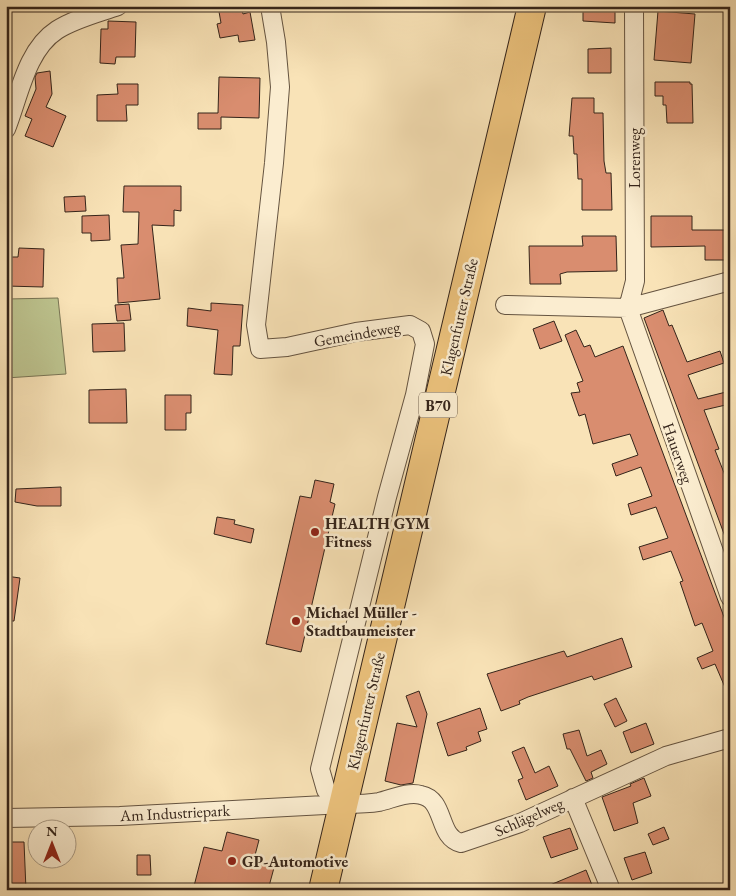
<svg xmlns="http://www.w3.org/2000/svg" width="736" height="896" font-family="'EB Garamond',serif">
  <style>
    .green { fill: #bdc48f; stroke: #787454 }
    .building { fill: #d98d6f; stroke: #34241a }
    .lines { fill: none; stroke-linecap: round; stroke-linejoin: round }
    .street-casing { stroke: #655441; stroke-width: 20 }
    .primary-casing { stroke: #34241a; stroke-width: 30 }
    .street { stroke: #fbedd0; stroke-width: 18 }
    .primary { stroke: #ecc27c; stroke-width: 28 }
    .poi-dot { fill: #8f2418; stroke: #fbedd0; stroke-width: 2 }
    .labels { text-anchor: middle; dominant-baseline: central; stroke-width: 5; stroke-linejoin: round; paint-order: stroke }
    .shield { fill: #fbedd0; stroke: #706051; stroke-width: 1 }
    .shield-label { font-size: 15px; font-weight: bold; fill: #34241a }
    .street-label { font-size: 16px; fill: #34241a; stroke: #fbedd0 }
    .poi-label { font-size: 16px; font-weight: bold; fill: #34241a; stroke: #fbedd0; text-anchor: start }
  </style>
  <rect width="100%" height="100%" fill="#f9e3b7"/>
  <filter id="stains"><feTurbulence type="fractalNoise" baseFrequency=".004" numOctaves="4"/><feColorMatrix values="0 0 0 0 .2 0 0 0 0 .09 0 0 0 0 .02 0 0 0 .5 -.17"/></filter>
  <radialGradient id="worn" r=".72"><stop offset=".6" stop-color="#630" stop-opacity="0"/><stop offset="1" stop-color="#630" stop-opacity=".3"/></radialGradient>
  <path class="green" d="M 58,298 L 66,374 L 6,378 L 6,299 Z"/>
  <path class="building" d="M 218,6 L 241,6 L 243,14 L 250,12 L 255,40 L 239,42 L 238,35 L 220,38 L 217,24 L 221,23 Z
    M 583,6 L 615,6 L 615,23 L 583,21 Z
    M 658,11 L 695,14 L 691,63 L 654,60 Z
    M 108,21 L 136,22 L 135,57 L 116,57 L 115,64 L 100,63 L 101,29 L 108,29 Z
    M 611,48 L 611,73 L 588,73 L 588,49 Z
    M 50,71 L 52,94 L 46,107 L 66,116 L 53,147 L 25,136 L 32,119 L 25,116 L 36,89 L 35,77 L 37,73 Z
    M 219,77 L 260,78 L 259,118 L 221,117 L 221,129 L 198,129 L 198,113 L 218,113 Z
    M 655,82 L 690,82 L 690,84 L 692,84 L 693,123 L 667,123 L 666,105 L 663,105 L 663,96 L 655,96 Z
    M 117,84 L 138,84 L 138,105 L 126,105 L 127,121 L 97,121 L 97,95 L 118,94 Z
    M 572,98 L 594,98 L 594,113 L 603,113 L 604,161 L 606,173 L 611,173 L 612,210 L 582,210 L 582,179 L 578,179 L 577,154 L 574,154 L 573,136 L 569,136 Z
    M 124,186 L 181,186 L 181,211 L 174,210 L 174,226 L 152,225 L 160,299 L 118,303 L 117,278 L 124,278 L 121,245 L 138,244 L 139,212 L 123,212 Z
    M 85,196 L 86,211 L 65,212 L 64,197 Z
    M 109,215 L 110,240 L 91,241 L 91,233 L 82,233 L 82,216 Z
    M 651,216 L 692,216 L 692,230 L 730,230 L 730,260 L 705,260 L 705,246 L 651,247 Z
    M 582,236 L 616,236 L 617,271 L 567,272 L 560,274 L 561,284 L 530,284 L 529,246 L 583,246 Z
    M 19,248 L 44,249 L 43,287 L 6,286 L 6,257 L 18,257 Z
    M 211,303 L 243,305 L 240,346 L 233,346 L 232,375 L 214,374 L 218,330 L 187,326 L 188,308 L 211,311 Z
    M 129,304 L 131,320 L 117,321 L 115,305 Z
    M 663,310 L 669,326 L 672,325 L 687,362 L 720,351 L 724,363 L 688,375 L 698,399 L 730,391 L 730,404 L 704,410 L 719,449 L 715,450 L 730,488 L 730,550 L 644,318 Z
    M 554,321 L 562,341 L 540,349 L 533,329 Z
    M 124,323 L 125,351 L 93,352 L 92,324 Z
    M 576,330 L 584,347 L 590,345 L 595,357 L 623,346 L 730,633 L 730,699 L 715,664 L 702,669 L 697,658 L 713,651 L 702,623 L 695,626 L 680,582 L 683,581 L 671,551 L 643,560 L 639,547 L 668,538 L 656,507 L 631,515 L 628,504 L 652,496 L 641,467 L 616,476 L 612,464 L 638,455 L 630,434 L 593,444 L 585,414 L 579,416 L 571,393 L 580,392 L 577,383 L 583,381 L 565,335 Z
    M 126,389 L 127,423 L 89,423 L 89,390 Z
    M 165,395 L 191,395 L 191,413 L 186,413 L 186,430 L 165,430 Z
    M 315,480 L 334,484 L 330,502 L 335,504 L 301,652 L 266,644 L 300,496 L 311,498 Z
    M 61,487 L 61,506 L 37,506 L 15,502 L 16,489 Z
    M 217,517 L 235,520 L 234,524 L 254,529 L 251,543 L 214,534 Z
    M 6,576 L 20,578 L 14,621 L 6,621 Z
    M 622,638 L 632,667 L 594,680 L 592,676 L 528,697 L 519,701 L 520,704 L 501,711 L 487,674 L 564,651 L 567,657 Z
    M 419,691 L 427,714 L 413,783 L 401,785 L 385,781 L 397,723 L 417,727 L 406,696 Z
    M 616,698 L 627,721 L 615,727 L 604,704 Z
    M 480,708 L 487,729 L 478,732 L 481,741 L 466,747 L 467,750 L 448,756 L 437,723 Z
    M 646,723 L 654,744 L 631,753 L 623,732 Z
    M 579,730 L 587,756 L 601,750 L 607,764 L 591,772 L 593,778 L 586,781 L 570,749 L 567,749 L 563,734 Z
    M 524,747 L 535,773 L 549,766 L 558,786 L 526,800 L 518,780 L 523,778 L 512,752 Z
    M 644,778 L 651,796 L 633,803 L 638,823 L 614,831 L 602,797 L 631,786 L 630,784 Z
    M 664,827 L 669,839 L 653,845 L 648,834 Z
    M 570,828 L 578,849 L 551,858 L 543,837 Z
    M 227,832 L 259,840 L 254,859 L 275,864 L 268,890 L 193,890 L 204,847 L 222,851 Z
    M 6,842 L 24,842 L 26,890 L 6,890 Z
    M 645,852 L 652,873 L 632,880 L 624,858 Z
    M 137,855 L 150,855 L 151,875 L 137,875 Z
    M 586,870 L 594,890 L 538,890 Z"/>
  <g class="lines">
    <g class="street-casing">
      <path id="street" d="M 270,6 L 276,42 L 280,87 L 274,163 L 256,325 L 260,349 L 287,347 L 356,332 L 410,325 L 421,331 L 425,344 L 415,395 L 387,497 L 320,769 L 326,790 L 344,804
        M 6,129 C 19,97 26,50 57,30 C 74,19 98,13 118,6
        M 505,305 L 628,308 L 730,281
        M 628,308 L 730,597
        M 628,308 L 635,281 L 634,6
        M 573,798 L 611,890
        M 6,818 L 120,816 L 344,804 C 355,804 368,804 379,802 C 392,799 408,791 421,795 C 446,800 437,837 461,843 L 520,823 L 666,756 L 730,738"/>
    </g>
    <g class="primary-casing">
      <path id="primary" d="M 323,890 L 532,6"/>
    </g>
    <use href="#street" class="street"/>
    <use href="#primary" class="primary"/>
  </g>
  <g class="poi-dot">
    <circle cx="315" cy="532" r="5"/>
    <circle cx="296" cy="621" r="5"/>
    <circle cx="232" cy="861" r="5"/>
  </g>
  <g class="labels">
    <rect class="shield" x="419" y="392.5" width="38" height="25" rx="4"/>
    <g class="shield-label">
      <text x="438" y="405">B70</text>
    </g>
    <g class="street-label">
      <text transform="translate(634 158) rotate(-90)">Lorenweg</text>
      <text transform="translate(459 317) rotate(-77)">Klagenfurter Straße</text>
      <text transform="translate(357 334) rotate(-10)">Gemeindeweg</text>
      <text transform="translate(678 453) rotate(71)">Hauerweg</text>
      <text transform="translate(366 711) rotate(-77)">Klagenfurter Straße</text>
      <text transform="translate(175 813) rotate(-3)">Am Industriepark</text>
      <text transform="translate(529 817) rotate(-24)">Schlägelweg</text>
    </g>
    <g class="poi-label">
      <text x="325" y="523">HEALTH GYM<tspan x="325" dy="18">Fitness</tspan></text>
      <text x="306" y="612">Michael Müller -<tspan x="306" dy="18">Stadtbaumeister</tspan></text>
      <text x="242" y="861">GP-Automotive</text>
    </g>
  </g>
  <rect width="736" height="896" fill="none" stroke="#f9e3b7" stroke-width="25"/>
  <rect x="8" y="8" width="721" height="881" fill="none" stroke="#34241a" stroke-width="2.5"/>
  <rect x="12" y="12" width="711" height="871" fill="none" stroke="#34241a"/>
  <g transform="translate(52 844)"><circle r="24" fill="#fbedd0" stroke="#ab9d87"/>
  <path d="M0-4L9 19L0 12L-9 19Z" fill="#8f2418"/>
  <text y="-8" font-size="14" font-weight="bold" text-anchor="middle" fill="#34241a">N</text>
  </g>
  <rect width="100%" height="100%" filter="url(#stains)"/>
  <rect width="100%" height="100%" fill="url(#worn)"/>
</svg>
